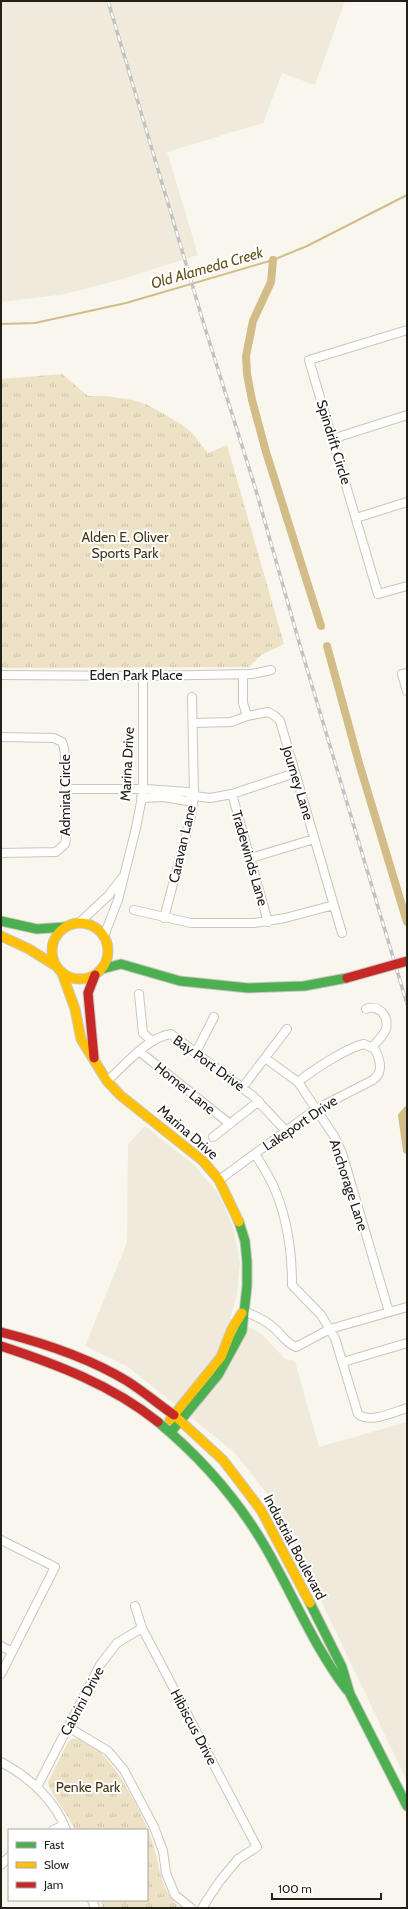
<svg xmlns="http://www.w3.org/2000/svg" width="408" height="1909" font-family="Cabin,sans-serif">
  <style>
    .built { fill: #efeadb }
    .park { fill: url(#park-tufts) }
    .lines { fill: none; stroke-linecap: round; stroke-linejoin: round }
    .stream { stroke: #d2bd88; stroke-width: 2 }
    .canal { stroke: #d2bd88; stroke-width: 8 }
    .street-casing { stroke: #c9c6c0; stroke-width: 10 }
    .fast-casing { stroke: #c9c6c0; stroke-width: 11 }
    .slow-casing { stroke: #c9c6c0; stroke-width: 11 }
    .jam-casing { stroke: #c9c6c0; stroke-width: 11 }
    .street { stroke: #fefefc; stroke-width: 8 }
    .fast { stroke: #4caf50; stroke-width: 9 }
    .slow { stroke: #ffc107; stroke-width: 9 }
    .jam { stroke: #c62828; stroke-width: 9 }
    .rail-casing { stroke: #c3c2c0; stroke-width: 3.5 }
    .rail { stroke: #fff; stroke-width: 2; stroke-dasharray: 6; stroke-linecap: butt }
    .jam-bridge-casing { stroke: #c9c6c0; stroke-width: 11; stroke-linecap: butt }
    .jam-bridge { stroke: #c62828; stroke-width: 9 }
    .labels { text-anchor: middle; dominant-baseline: central; stroke-width: 4; stroke-linejoin: round; paint-order: stroke }
    .street-label { font-size: 14px; fill: #22201b; stroke: #fff }
    .park-label { font-size: 14px; fill: #433716; stroke: #fff }
    .water-label { font-size: 15px; font-style: italic; fill: #66521a; stroke: #fff }
  </style>
  <defs>
    <pattern id="park-tufts" width="24" height="20" patternUnits="userSpaceOnUse"><rect width="24" height="20" fill="#eee2c6"/><path d="M3 7l-1-3M5 7V3M7 7l1-3M15 17l-1-3M17 17v-4M19 17l1-3" fill="none" stroke="#ccc2aa"/></pattern>
  </defs>
  <rect width="100%" height="100%" fill="#f9f6ee"/>
  <path class="built" d="M 1,1 L 345,1 L 315,85 L 282,73 L 263,123 L 167,152 L 198,255 L 122,279 L 66,294 L 1,302 Z
    M 145,1126 L 194,1165 L 220,1196 L 233,1228 L 240,1261 L 237,1294 L 230,1319 L 251,1328 L 263,1335 L 285,1359 L 295,1361 L 319,1447 L 407,1422 L 407,1781 L 280,1515 L 268,1495 L 235,1453 L 127,1366 L 85,1346 L 127,1243 L 128,1144 Z"/>
  <path class="park" d="M 62,374 L 88,396 L 106,396 L 133,400 L 148,405 L 181,424 L 192,433 L 208,453 L 227,445 L 284,644 L 261,655 L 249,667 L 1,668 L 1,379 Z
    M 72,1739 C 105,1735 142,1813 151,1838 C 162,1867 156,1883 180,1908 L 103,1908 L 100,1900 L 147,1900 L 147,1830 L 75,1830 C 70,1817 48,1790 48,1782 L 68,1742 Z"/>
  <g class="lines">
    <path class="stream" d="M 1,324 L 35,323 L 126,303 L 273,260 L 307,246 L 407,195"/>
    <path class="canal" d="M 273,260 L 271,282 L 253,321 L 246,356 L 247,374 L 252,400 L 266,452 L 321,626
      M 327,646 L 359,763 L 407,922
      M 407,1110 L 402,1116 L 407,1150"/>
    <g class="street-casing">
      <path id="street" d="M 407,330 L 309,360 L 378,594 L 407,586
        M 332,439 L 407,415
        M 356,518 L 407,502
        M 407,673 L 402,674 L 407,691
        M 243,674 L 243,703 L 247,716
        M 1,675 L 143,676 L 252,674 L 271,670
        M 193,723 L 231,722 L 247,716 L 268,712 L 275,716 L 280,721 L 342,933
        M 1,737 L 54,738 L 62,742 C 68,753 68,832 65,844 L 56,852 L 1,853
        M 66,789 L 146,789 L 188,792 L 194,796 L 210,798 L 232,794 L 295,773
        M 232,794 L 268,922
        M 141,798 L 164,797 L 187,801 L 194,796
        M 251,858 L 314,839
        M 134,910 L 191,923 L 254,923 L 285,918 L 334,905
        M 164,918 L 191,816 L 194,796 L 192,697
        M 79,923 L 108,896 L 122,878
        M 104,936 L 118,900 L 136,828 L 143,792 L 143,676
        M 139,994 L 143,1033 L 152,1041
        M 366,1009 C 378,1004 389,1015 386,1029 C 384,1035 377,1042 372,1047
        M 140,1052 L 230,1124
        M 196,1052 L 214,1017
        M 265,1058 L 298,1082 L 334,1136 L 342,1153 L 389,1312
        M 107,1081 C 125,1065 148,1037 171,1034 L 253,1096 L 286,1131
        M 242,1088 L 287,1029
        M 213,1137 L 259,1101
        M 255,1154 C 261,1163 267,1173 272,1183 C 287,1215 292,1249 292,1285 L 321,1315 L 335,1338 L 358,1414 C 370,1424 394,1412 407,1408
        M 219,1180 L 316,1109 L 373,1080 C 384,1072 380,1060 375,1049 L 364,1044 C 346,1048 313,1070 298,1082
        M 243,1311 C 254,1315 265,1320 274,1328 C 281,1334 287,1344 296,1347 L 330,1329 L 407,1307
        M 343,1362 L 407,1343
        M 1,1540 L 55,1567 L 1,1674
        M 135,1606 L 142,1628 L 257,1847 L 238,1859 L 219,1882 L 202,1908
        M 1,1646 L 12,1652
        M 68,1727 L 108,1751 L 124,1770 L 154,1827 L 163,1851 L 166,1873 L 175,1895 L 191,1908
        M 1,1762 C 29,1777 55,1800 66,1830
        M 37,1787 L 100,1665 L 117,1643 L 142,1628
        M 53,1830 L 64,1825
        M 1,1865 L 9,1857
        M 92,1900 L 95,1908"/>
    </g>
    <g class="fast-casing">
      <path id="fast" d="M 1,921 L 37,929 L 65,927
        M 102,969 L 121,964 L 180,981 L 248,988 L 304,986 L 347,978
        M 158,1422 C 200,1457 235,1496 263,1543 C 292,1592 312,1644 347,1690
        M 171,1432 L 218,1375 L 242,1331 L 247,1286 L 247,1262 L 245,1241 L 239,1222
        M 310,1603 L 342,1667 L 350,1694 L 407,1806"/>
    </g>
    <g class="slow-casing">
      <path id="slow" d="M52 951a28 28 0 1 1 56 0a28 28 0 1 1-56 0Z
        M 1,936 L 29,949 L 56,966
        M 62,973 L 75,1009 L 81,1039 L 107,1081 L 120,1095 L 203,1161 L 219,1180 L 239,1222
        M 174,1415 L 223,1460 L 261,1510 L 310,1603
        M 170,1420 L 221,1357 L 232,1329 L 242,1313"/>
    </g>
    <g class="jam-casing">
      <path id="jam" d="M 94,1058 L 88,993 L 95,975
        M 1,1332 C 44,1343 88,1357 127,1381 C 143,1391 158,1404 174,1415
        M 1,1346 C 56,1364 112,1385 158,1422"/>
    </g>
    <use href="#street" class="street"/>
    <use href="#fast" class="fast"/>
    <use href="#slow" class="slow"/>
    <use href="#jam" class="jam"/>
    <g class="rail-casing">
      <path id="rail" d="M 108,1 L 205,328 L 255,487 L 299,642 L 407,1004"/>
    </g>
    <use href="#rail" class="rail"/>
    <g class="jam-bridge-casing">
      <path id="jam-bridge" d="M 347,978 L 407,961"/>
    </g>
    <use href="#jam-bridge" class="jam-bridge"/>
  </g>
  <g class="labels">
    <g class="street-label">
      <text transform="translate(334 442) rotate(73)">Spindrift Circle</text>
      <text x="136" y="675">Eden Park Place</text>
      <text transform="translate(127 764) rotate(-87)">Marina Drive</text>
      <text transform="translate(298 783) rotate(73)">Journey Lane</text>
      <text transform="translate(65 795) rotate(-90)">Admiral Circle</text>
      <text transform="translate(182 844) rotate(-77)">Caravan Lane</text>
      <text transform="translate(250 858) rotate(74)">Tradewinds Lane</text>
      <text transform="translate(209 1063) rotate(36)">Bay Port Drive</text>
      <text transform="translate(185 1088) rotate(39)">Homer Lane</text>
      <text transform="translate(300 1123) rotate(-34)">Lakeport Drive</text>
      <text transform="translate(188 1132) rotate(41)">Marina Drive</text>
      <text transform="translate(349 1185) rotate(72)">Anchorage Lane</text>
      <text transform="translate(295 1547) rotate(62)">Industrial Boulevard</text>
      <text transform="translate(82 1701) rotate(-62)">Cabrini Drive</text>
      <text transform="translate(194 1727) rotate(62)">Hibiscus Drive</text>
    </g>
    <g class="park-label">
      <text x="125" y="537">Alden E. Oliver<tspan x="125" dy="16">Sports Park</tspan></text>
      <text x="88" y="1787">Penke Park</text>
    </g>
    <g class="water-label">
      <text transform="translate(207 268) rotate(-16)">Old Alameda Creek</text>
    </g>
  </g>
  <rect width="408" height="1909" fill="none" stroke="#22201b" stroke-width="4"/>
  <rect x="8" y="1829" width="140" height="72" fill="#ffffff" stroke="#a7a6a4"/>
  <rect x="16" y="1842" width="20" height="6" fill="#4caf50" stroke="#a7a6a4"/>
  <text x="44" y="1849" font-size="12" fill="#22201b">Fast</text>
  <rect x="16" y="1862" width="20" height="6" fill="#ffc107" stroke="#a7a6a4"/>
  <text x="44" y="1869" font-size="12" fill="#22201b">Slow</text>
  <rect x="16" y="1882" width="20" height="6" fill="#c62828" stroke="#a7a6a4"/>
  <text x="44" y="1889" font-size="12" fill="#22201b">Jam</text>
  <path d="M272 1893v6h109v-6" fill="none" stroke="#22201b" stroke-width="2"/>
  <text x="278" y="1893" font-size="12" fill="#22201b" stroke="#ffffff" stroke-width="3" paint-order="stroke">100 m</text>
</svg>
